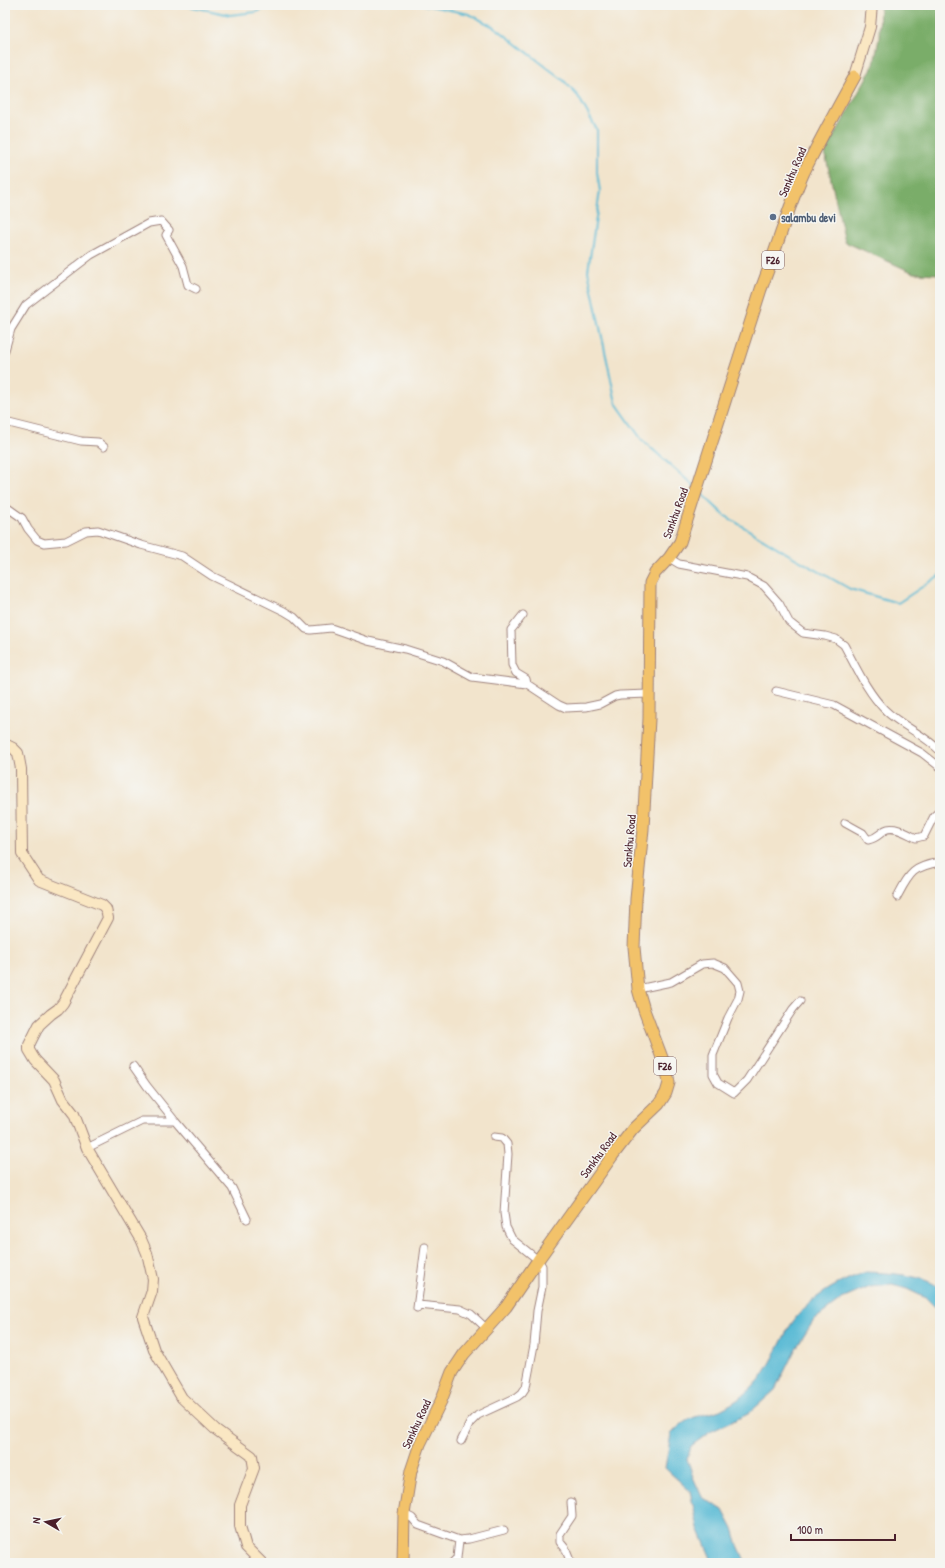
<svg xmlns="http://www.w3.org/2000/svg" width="945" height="1568" font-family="'Patrick Hand',sans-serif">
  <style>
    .forest { fill: #7aad69; stroke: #62664a }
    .water { fill: #56b9d4; stroke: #506c80 }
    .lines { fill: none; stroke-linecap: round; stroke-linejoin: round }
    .stream { stroke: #56b9d4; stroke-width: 2 }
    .street-casing { stroke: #9e827c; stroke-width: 9 }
    .secondary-casing { stroke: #9e827c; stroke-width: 12 }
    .primary-casing { stroke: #9e827c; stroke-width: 13 }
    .street { stroke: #fff; stroke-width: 7 }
    .secondary { stroke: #fae7c3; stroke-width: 10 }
    .primary { stroke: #f2c26a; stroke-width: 11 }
    .service-dot { fill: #5c6f8a; stroke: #f6f6f2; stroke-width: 1.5 }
    .labels { text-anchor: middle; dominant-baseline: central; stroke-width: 3; stroke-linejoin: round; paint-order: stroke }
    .shield { fill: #f6f6f2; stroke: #7e6067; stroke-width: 1 }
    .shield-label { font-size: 11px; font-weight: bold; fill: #4a1f2b }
    .street-label { font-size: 12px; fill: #4a1f2b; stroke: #f6f6f2 }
    .service-label { font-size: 12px; font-weight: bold; fill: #4e5e75; stroke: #f6f6f2; text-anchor: start }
  </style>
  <rect width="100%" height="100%" fill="#f6f6f2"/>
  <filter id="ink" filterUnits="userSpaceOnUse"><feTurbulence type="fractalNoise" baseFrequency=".025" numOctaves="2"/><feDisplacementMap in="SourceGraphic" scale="8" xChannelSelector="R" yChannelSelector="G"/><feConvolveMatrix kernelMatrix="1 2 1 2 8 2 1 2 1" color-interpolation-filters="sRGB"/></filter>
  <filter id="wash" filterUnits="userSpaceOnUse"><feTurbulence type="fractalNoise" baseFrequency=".012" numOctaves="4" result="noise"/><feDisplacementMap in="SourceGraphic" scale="16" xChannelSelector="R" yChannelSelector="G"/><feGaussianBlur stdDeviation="0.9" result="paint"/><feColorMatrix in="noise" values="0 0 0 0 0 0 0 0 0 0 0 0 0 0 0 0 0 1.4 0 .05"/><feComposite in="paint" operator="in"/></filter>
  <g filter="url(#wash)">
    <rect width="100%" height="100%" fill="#f2e4cc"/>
    <path class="forest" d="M 880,5 L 940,5 L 940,274 L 914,273 L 845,242 L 825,153 L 874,64 L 879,38 Z"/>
    <path class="water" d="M 866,1272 C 888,1273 922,1274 940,1288 L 940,1312 L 926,1298 L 907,1289 L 892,1285 L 870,1287 L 842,1299 L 814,1320 L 795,1350 L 775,1390 L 748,1414 L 710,1432 L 691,1446 L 687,1459 L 693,1477 L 702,1497 L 723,1510 L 734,1531 L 737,1543 L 746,1563 L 713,1563 L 698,1528 L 690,1491 L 665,1468 L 671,1434 C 676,1429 682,1423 688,1420 C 697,1415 710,1414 720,1410 C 728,1406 738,1400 745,1394 C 766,1378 775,1353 787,1331 C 804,1301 834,1283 866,1272 Z"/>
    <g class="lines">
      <path class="stream" d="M 184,5 L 230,15 L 256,12 L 275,5
        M 425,5 L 469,14 L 496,28 L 563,80 L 578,96 L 597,130 L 597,173 L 600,191 L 588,271 L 616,403 L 642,440 L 694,486
        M 700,492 L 724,515 L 788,554 L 850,589 L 898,603 L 940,575"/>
    </g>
  </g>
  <g filter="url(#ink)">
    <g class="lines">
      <g class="street-casing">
        <path id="street" d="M 5,350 L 11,329 L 26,305 L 91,255 L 149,223 L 161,221 L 169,230 L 166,235 L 183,266 L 188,285 L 196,289
          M 5,422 L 81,441 L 98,442 L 104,447
          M 5,506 L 22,518 L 28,529 L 37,540 L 44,543 L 66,541 L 86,531 L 98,530 L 141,545 L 182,556 L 212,576 L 284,611 L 294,617 L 306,629 L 311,630 L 331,628 L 368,641 L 405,649 L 443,661 L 472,677 L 527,684 L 559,705 L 566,708 L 586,707 L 600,704 L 615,696 L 620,695 L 649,694
          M 669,558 L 679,564 L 747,577 L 764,586 L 779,603 L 789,622 L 803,633 L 825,636 L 836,639 L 844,645 C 856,667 867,692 885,710 C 901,726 924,734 940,751
          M 523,615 L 511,630 L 512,665 L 516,673 L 526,679 L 527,684
          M 776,691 L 834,705 L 922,753 L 940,767
          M 845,823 L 863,833 L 868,840 C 877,838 878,835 885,830 C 894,825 908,834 916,838 L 924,836 L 934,816 L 940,811
          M 897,897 C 910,873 912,867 940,862
          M 638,989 L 671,982 L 702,964 L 713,963 L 725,968 L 738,983 L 740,991 L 738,999 L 728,1018 L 713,1055 L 713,1074 L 718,1083 L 734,1093 L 747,1080 L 793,1009 L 800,1001
          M 133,1066 L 147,1086 L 175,1121
          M 87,1148 L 142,1121 L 175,1121 L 232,1188 L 247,1219
          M 418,1305 L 460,1309 L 471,1314 L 487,1329
          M 417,1308 L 425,1247
          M 461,1441 L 470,1423 L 478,1415 L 517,1397 L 522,1393 L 526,1387 L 534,1345 L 537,1311 L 542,1287 L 542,1266 L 538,1260 L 512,1239 L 506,1227 L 504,1213 L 508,1154 L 507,1144 L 502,1138 L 494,1137
          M 404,1514 L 412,1518 L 418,1525 L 459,1540 L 469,1539 L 504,1530
          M 452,1563 L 457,1558 L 459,1540
          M 571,1563 L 565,1548 L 560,1542 L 560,1534 L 572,1516 L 571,1502"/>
      </g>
      <g class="secondary-casing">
        <path id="secondary" d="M 855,76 L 870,27 L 872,5
          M 5,744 L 13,748 L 18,753 L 21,769 L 22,854 L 39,880 L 102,905 L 106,909 L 108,918 L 63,1003 L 58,1009 L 51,1014 L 39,1025 L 29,1045 L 29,1050 L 35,1060 L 54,1080 L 63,1100 L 74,1114 L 87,1148 L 141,1239 L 147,1253 L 153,1279 L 152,1291 L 143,1317 L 154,1350 L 182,1398 L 215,1429 L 252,1456 L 254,1468 L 240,1505 L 240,1526 L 246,1547 L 262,1563"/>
      </g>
      <g class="primary-casing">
        <path id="primary" d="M 403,1563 L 404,1514 L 411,1471 L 420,1444 L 441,1401 L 452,1372 L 464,1354 L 506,1307 L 538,1260 L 613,1155 L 633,1129 L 659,1104 L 666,1093 L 669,1083 L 667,1071 L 644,1010 L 638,989 L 634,947 L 636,899 L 643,829 L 649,719 L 650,583 L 655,573 L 669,558 L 680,542 L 761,289 C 776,251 787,210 804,172 C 820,139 838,107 855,76"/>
      </g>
      <use href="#street" class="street"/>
      <use href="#secondary" class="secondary"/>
      <use href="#primary" class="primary"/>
    </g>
  </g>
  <circle class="service-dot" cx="773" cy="217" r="4"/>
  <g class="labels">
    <g class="shield">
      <rect x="762" y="251" width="22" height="18" rx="3"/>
      <rect x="654" y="1057" width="22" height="18" rx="3"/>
    </g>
    <g class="shield-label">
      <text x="773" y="260">F26</text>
      <text x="665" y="1066">F26</text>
    </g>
    <g class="street-label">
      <text transform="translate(792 172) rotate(-67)">Sankhu Road</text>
      <text transform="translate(675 513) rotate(-70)">Sankhu Road</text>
      <text transform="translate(629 841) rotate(-85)">Sankhu Road</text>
      <text transform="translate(598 1155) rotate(-54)">Sankhu Road</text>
      <text transform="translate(416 1424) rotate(-65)">Sankhu Road</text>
    </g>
    <g class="service-label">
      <text x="781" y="217">salambu devi</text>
    </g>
  </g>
  <rect width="945" height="1568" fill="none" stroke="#f6f6f2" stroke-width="20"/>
  <g transform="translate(46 1522) rotate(279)" stroke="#f6f6f2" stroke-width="3" paint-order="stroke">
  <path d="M0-3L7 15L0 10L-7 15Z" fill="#4a1f2b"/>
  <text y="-6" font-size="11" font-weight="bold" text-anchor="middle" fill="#4a1f2b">N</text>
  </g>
  <path d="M791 1534v6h104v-6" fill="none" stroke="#4a1f2b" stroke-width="2"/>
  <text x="797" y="1534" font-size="12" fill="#4a1f2b" stroke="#f6f6f2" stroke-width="3" paint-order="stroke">100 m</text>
</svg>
